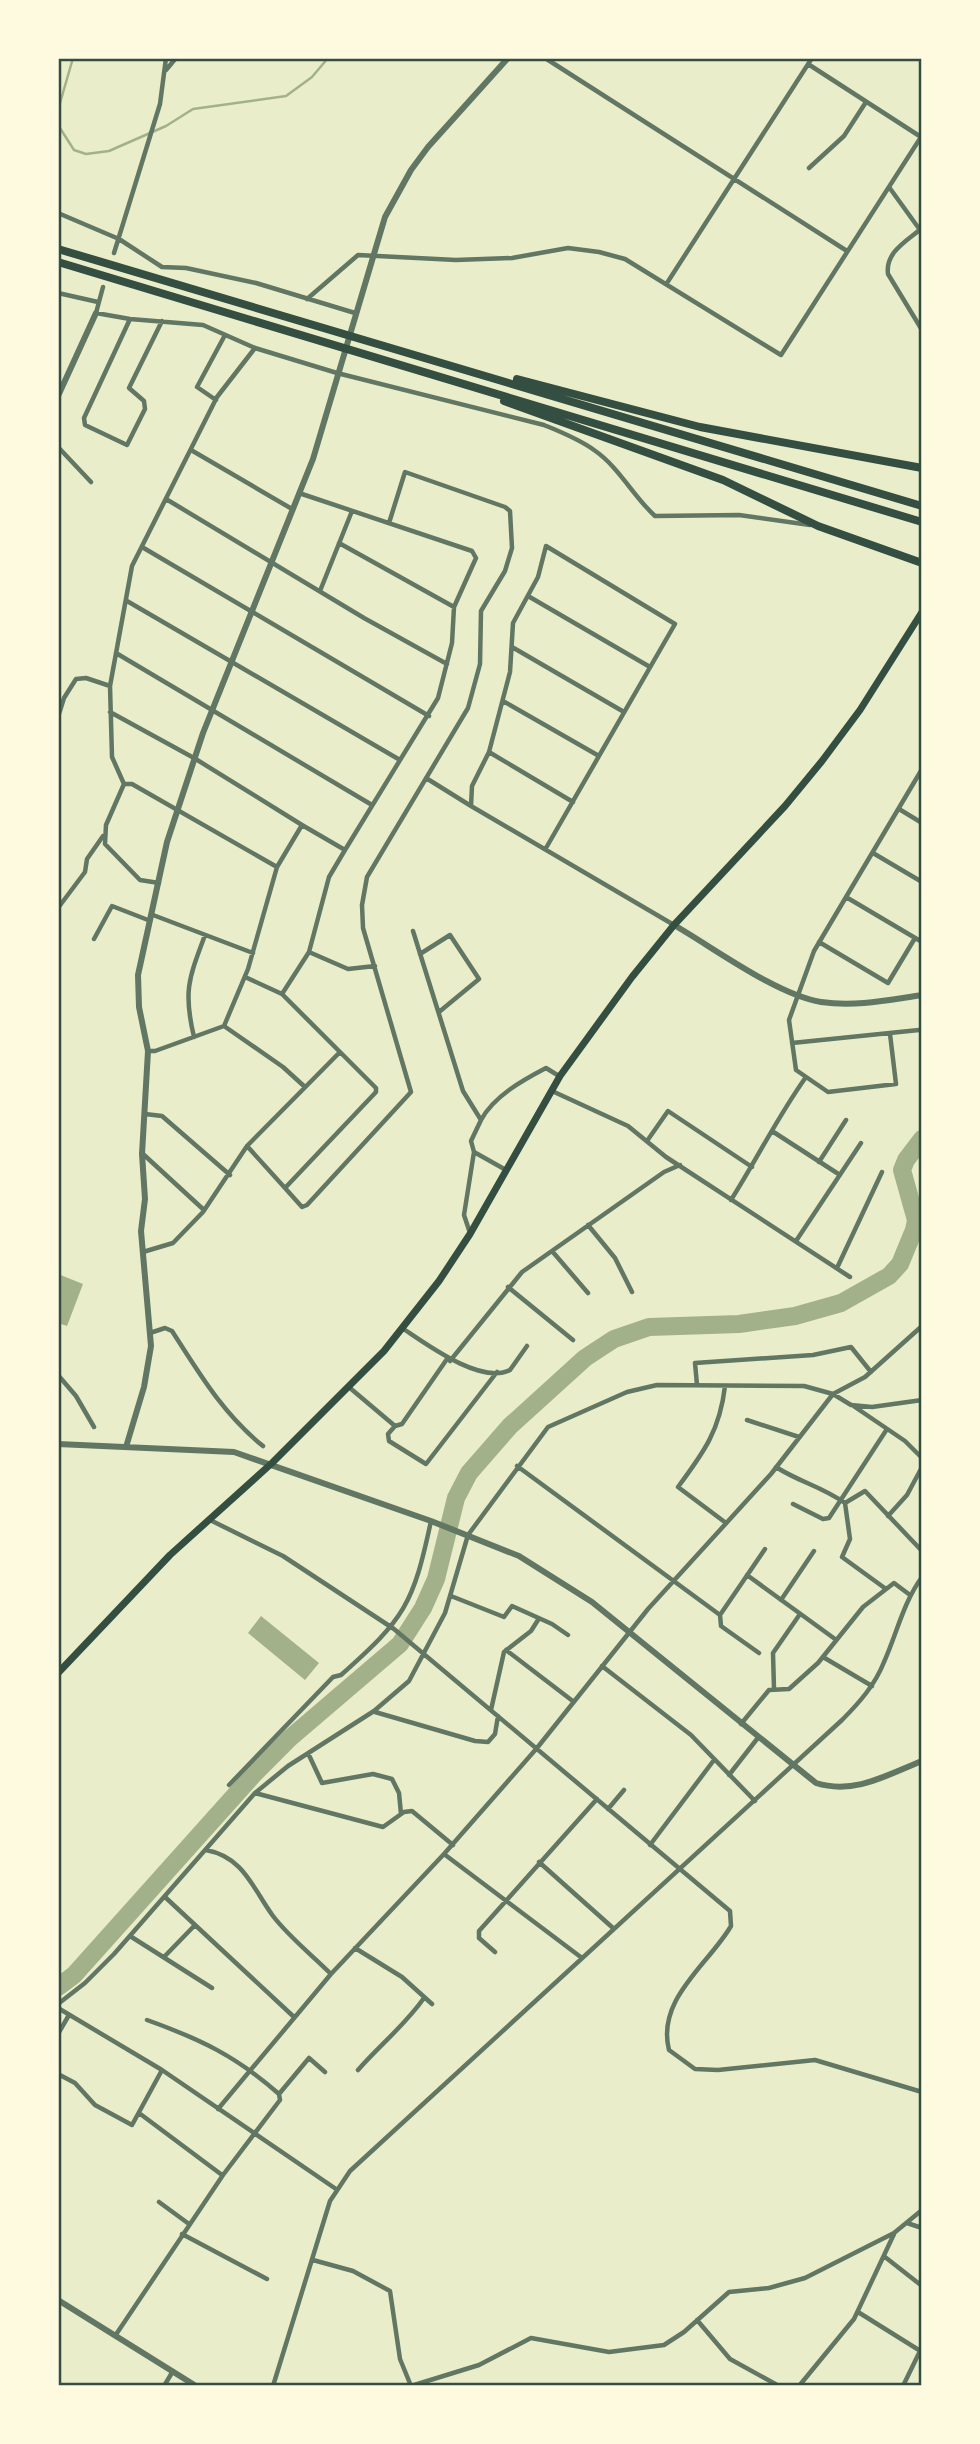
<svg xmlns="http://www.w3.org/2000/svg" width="980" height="2444" font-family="'Fira Sans Condensed',sans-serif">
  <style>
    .water { fill: #a3b18a }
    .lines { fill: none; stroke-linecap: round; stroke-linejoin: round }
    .stream { stroke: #a3b18a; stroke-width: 2.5 }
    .river { stroke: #a3b18a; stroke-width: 18 }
    .minor { stroke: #617663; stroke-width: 4.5 }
    .tertiary { stroke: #617663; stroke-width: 6 }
    .primary { stroke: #344e41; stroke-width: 7 }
    .trunk { stroke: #344e41; stroke-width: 8 }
    .neatline { fill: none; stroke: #344e41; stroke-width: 2.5 }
  </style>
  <rect width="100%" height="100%" fill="#e9edc9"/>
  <path class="water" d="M 58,1274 L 83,1284 L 67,1326 L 58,1323 Z
    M 261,1616 L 319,1663 L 305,1680 L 248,1633 Z"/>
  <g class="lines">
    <path class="stream" d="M 58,110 L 73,58
      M 58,125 L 74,150 L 86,154 L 109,151 L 166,126 L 193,109 L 286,96 L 312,77 L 328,58"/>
    <path class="river" d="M 58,1987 L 74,1975 L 254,1774 L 290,1738 L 400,1644 L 423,1608 L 436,1579 L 456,1498 L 469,1473 L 510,1426 L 585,1358 L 614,1339 L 649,1327 L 739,1324 L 795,1316 L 841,1303 L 889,1276 L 900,1264 L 914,1230 L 916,1220 L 902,1170 L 906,1160 L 922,1139"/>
    <path class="minor" d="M 545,58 L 847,251
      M 166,70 L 176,58
      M 809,168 L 844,136 L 866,102
      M 889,187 L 920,230
      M 58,213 L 119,239 L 162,267 L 186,268 L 256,283 L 355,313
      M 922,228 C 907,241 885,252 888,274 L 922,330
      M 114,253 L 160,104 L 166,58
      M 667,283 L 812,58
      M 103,287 L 96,313 L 130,319 L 203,325 L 255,348 L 337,373 L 544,425 C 561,432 579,439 594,450 C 619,467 633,496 655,516 L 739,515 L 810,525
      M 58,293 L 98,302
      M 307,299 L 358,255 L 456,260 L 512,258 L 568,248 L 599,252 L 625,259 L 781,355 L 921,137 L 808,64
      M 130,319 L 84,418 L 85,425 L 127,445 L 145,409 L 144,401 L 129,388 L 162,321
      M 216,400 L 197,387 L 225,335
      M 58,447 L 91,482
      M 191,450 L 292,509
      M 299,493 L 472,551 L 476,558 L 454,607 L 452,643 L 438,698 L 345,850 L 302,825
      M 166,499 L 364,618 L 447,664
      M 339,543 L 454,607
      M 142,547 L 429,716
      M 320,591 L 352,511
      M 528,596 L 650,667
      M 127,601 L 400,760
      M 512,647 L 624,712
      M 116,653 L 372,805
      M 503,701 L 599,756
      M 110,712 L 194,758 L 302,825 L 277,867 L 248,969 L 224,1026 L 155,1051 L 148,1051
      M 58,717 L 64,698 L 76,679 L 86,678 L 110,686
      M 489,752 L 573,802
      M 426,778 L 471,806
      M 124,784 L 112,757 L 110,686 L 132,566 L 217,397 L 255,348
      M 899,809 L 922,823
      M 546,848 L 675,624 L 546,546 L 538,577 L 513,623 L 510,672 L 489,752 L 472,786 L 471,806 L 674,925
      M 873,853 L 922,882
      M 159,883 L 140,880 L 105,844 L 106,825 L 124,784 L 132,784 L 277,867
      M 846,897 L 922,942
      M 58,908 L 85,872 L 87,859 L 103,836
      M 153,915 L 253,953
      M 413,931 L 463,1091 L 481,1120 L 471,1141 L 474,1152 L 506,1170
      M 94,939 L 112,906 L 148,920
      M 819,942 L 888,983 L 915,938
      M 309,952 L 348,969 L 375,966
      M 420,954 L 450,935 L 479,979 L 439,1012
      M 282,994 L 309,952 L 329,877 L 345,850
      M 224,1026 L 283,1067 L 305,1087
      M 890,1034 L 896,1084 L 828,1092 L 796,1070 L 789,1020 L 814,951 L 922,769
      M 194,1037 C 183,991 189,978 205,935
      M 792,1043 L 919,1030
      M 552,1091 L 628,1126 L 666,1157 L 850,1277
      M 145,1114 L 162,1116 L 230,1175
      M 481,1120 C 494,1096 523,1080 546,1068 L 559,1076
      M 772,1131 L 840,1175
      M 647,1141 L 668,1111 L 752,1167
      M 247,1146 L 285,1188 L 376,1092 L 376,1088 L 340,1052
      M 143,1154 L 204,1210
      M 819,1162 L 846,1120
      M 285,1188 L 302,1207 L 307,1205 L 411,1092 L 363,928 L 362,905 L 367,877 L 468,708 L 480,664 L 481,611 L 505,571 L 512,548 L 510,511 L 505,507 L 405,472 L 389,523
      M 731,1200 C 757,1159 778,1116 806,1077
      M 588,1225 L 615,1258 L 632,1292
      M 470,1233 L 464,1215 L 474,1152
      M 796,1241 L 861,1143
      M 552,1251 L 588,1293
      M 143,1252 L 173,1243 L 203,1212 L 247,1146 L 340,1052 L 282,994 L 245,977
      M 837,1268 L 882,1172
      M 508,1287 L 573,1340
      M 402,1328 C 426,1344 481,1385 510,1370 L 527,1346
      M 150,1333 L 165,1328 L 172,1331 C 199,1373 223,1414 263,1446
      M 450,1361 L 522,1272 L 664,1172 L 680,1165
      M 58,1375 L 76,1396 L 94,1427
      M 697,1385 L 695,1363 L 813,1355 L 851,1347 L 871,1372
      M 725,1386 C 720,1430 704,1452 678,1487 L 726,1523
      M 350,1388 L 395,1426 L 388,1434 L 389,1441 L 426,1464 L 497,1372
      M 852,1405 L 905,1441 L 922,1458
      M 747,1420 L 799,1437
      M 395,1426 L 402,1424 L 447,1359
      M 517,1466 L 720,1615 L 765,1549
      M 776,1467 C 799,1482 821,1486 845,1503 L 850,1539 L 842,1557 L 886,1589
      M 845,1503 L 865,1491 L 922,1551
      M 793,1504 L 823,1519 L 829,1518 L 887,1429
      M 888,1516 L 907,1495 L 922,1467
      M 210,1520 L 283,1556 L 394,1629 L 730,1911 L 731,1926 C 709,1964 656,1999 669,2050 L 695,2069 L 718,2070 L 815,2060 L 922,2092
      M 747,1575 L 835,1639
      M 451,1596 L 504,1617 L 512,1606 L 552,1624 L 568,1635
      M 781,1600 L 814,1551
      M 720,1615 L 721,1626 L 759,1653
      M 506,1650 L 574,1702
      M 823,1657 L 872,1686
      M 602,1666 L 691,1735 L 755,1801
      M 774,1689 L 773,1653 L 800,1614
      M 491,1710 L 504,1652 L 531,1631 L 538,1620
      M 375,1712 L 475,1741 L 488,1742 L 495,1734 L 498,1716
      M 741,1724 L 769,1690 L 789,1689 L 818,1663 L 863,1607 L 894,1583 L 910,1595
      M 308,1753 L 322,1783 L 373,1774 L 392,1779 L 399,1793 L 401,1814
      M 729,1775 L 757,1739
      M 229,1785 L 333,1677 L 341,1675 C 405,1618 413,1605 431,1521
      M 255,1793 L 383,1827 L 404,1812 L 412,1811 L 453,1845
      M 608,1809 L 624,1790
      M 650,1845 L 714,1760
      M 206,1850 C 244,1857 253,1889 273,1916 C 289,1937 312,1955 331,1974
      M 444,1854 L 582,1958
      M 539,1862 L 613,1928
      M 165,1897 L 294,2017
      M 130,1936 L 212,1988
      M 355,1948 L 402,1977 L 432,2004
      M 495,1952 L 479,1938 L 479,1931 L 597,1799
      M 164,1957 L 195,1925
      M 58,2004 L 85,1983 L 114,1954 L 255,1793 L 288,1766 L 374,1711 L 409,1681 L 445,1613 L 468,1535 L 548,1427 L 627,1392 L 657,1385 L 804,1386 L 833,1394 L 851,1405 L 872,1407 L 922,1400
      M 58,2008 L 162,2070 L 336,2189
      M 58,2034 L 69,2015
      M 358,2070 C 380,2045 405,2025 424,1998
      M 58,2074 L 75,2083 L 95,2105 L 132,2125 L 162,2070
      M 279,2094 L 309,2058 L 325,2072
      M 218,2109 L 331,1974 L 444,1854 L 537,1748 L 648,1609 L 771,1474 L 833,1394 L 865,1377 L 922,1326
      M 139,2113 L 222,2175
      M 159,2202 L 189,2224
      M 907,2223 L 922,2228
      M 182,2234 L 267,2279
      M 885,2257 L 922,2286
      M 313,2260 L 353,2271 L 390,2291 L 400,2359 L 411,2386
      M 858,2312 L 922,2352
      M 697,2320 L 730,2359 L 779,2386
      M 115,2336 L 223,2175 L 280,2100 L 279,2094 C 236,2056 200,2039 147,2020
      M 164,2386 L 173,2371
      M 273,2386 L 330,2201 L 350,2171 L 842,1720 C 859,1703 875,1685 884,1662 C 897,1633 903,1603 922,1577
      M 411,2386 L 479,2365 L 531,2338 L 609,2352 L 664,2345 L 684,2332 L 729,2292 L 769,2288 L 805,2278 L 894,2233 L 922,2210
      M 799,2386 L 854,2319 L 894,2234
      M 903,2386 L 920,2351"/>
    <path class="tertiary" d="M 58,396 L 96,313
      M 674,925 C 714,948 777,995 821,1002 C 856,1007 888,1000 922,995
      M 58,1444 L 234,1452 L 431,1521 L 519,1556 L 592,1602 L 816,1783 C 854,1795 887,1775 922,1761
      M 126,1447 L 144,1387 L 151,1346 L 141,1231 L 145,1199 L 142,1154 L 148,1051 L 139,1007 L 138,975 L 167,842 L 203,733 L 313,459 L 385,217 L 411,170 L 428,147 L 508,58
      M 58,2300 L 196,2386"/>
    <path class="primary" d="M 58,1673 L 170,1555 L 272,1463 L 384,1351 L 439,1281 L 470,1234 L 560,1076 L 632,977 L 674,925 L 785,806 L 822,761 L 860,710 L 922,612"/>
    <path class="trunk" d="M 58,249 L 922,506
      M 58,262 L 922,522
      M 517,379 L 700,427 L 922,468
      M 504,401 L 723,480 L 818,526 L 922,563"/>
  </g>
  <rect width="980" height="2444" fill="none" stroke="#fefae0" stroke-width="119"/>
  <rect x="60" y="60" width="860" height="2324" class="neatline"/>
</svg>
